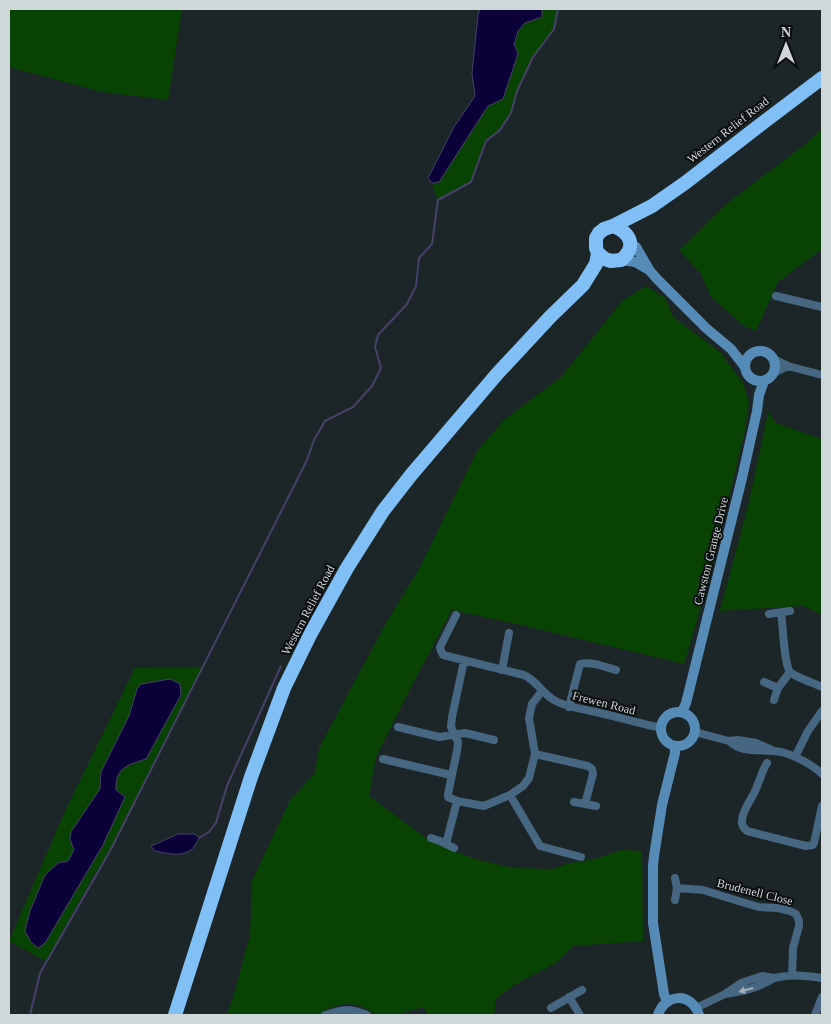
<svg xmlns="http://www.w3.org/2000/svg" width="831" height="1024" font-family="Georgia,serif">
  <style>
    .green { fill: #094303; fill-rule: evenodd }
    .water { fill: #0c0039; stroke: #474069 }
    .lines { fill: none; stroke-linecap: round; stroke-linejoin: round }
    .stream { stroke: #474069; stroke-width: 2 }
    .street { stroke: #466681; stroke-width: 8 }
    .secondary { stroke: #578bb7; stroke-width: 10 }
    .highway { stroke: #80c0f7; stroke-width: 14 }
    .oneway { fill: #a0afba }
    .labels { text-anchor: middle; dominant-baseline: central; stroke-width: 4; stroke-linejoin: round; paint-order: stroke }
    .street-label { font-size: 12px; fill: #d0d7d8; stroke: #0a0e0f }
  </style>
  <rect width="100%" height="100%" fill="#1c2628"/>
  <path class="green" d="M 9,9 L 182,9 L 168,100 L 102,92 L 9,67 Z
    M 542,9 L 558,9 L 554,29 L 533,57 L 517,91 L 511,113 L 500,130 L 486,141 L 471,182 L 438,200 L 432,183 L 440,181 L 488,106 L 503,99 L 518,31 L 525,23 L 542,17 Z
    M 822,129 L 822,249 L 778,282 L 756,331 L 744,326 L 711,297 L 701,274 L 679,250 L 729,202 L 807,143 Z
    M 646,286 L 665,298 L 673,317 L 720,352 L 743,383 L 749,403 L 745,430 L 729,497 L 706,590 L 684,664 L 517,624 L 452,610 L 410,689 L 376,757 L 369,796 L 430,841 L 453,851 L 479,860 L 513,868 L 552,869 L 570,863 L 595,859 L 621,850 L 642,851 L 643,941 L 573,946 L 556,963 L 514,985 L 496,999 L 494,1015 L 428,1015 L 423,1007 C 409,1011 395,1016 381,1015 C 374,1015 369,1010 363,1007 C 348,1001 337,1005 323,1011 L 321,1015 L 227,1015 L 233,998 L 250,935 L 252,881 L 290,800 L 315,773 L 319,748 L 386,623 L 419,569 L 477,451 L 505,419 L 561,377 L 622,301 Z
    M 768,412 L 776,423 L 822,439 L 822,615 L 803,606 L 720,611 L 749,502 Z
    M 203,667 L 110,851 L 94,875 L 46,961 L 9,941 L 65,811 L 135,668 ZM 170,679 L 146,759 C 128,765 115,767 116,790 L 25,931 L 58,863 L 68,861 L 74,850 L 70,839 L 71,832 L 100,789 L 101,772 L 129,716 L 137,689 Z"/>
  <path class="water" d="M 480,9 L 542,9 L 542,17 L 525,23 L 518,31 L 514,44 L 518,54 L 503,99 L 488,106 L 439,182 L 432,183 L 428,178 L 454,127 L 475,96 L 472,73 L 478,15 Z
    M 170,679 L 180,684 L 181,695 L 146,759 C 128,765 115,767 116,790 L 125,797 L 103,845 L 45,943 L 38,948 L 31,942 L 25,931 L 30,911 L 45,875 L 58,863 L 68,861 L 74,850 L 70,839 L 71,832 L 100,789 L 101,772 L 129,716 L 137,689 L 141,684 Z
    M 178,834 L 195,834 L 199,838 C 197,841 195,846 192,849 C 182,858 166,853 155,851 L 151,846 Z"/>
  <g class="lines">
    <path class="stream" d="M 199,838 L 209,832 L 216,823 L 227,786 L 281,666
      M 30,1015 L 40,973 L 110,851 L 307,460 L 314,440 L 325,421 L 353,407 L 372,386 L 381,368 L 375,347 L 378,335 L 407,304 L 416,286 L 419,258 L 432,244 L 438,200 L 471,182 L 486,141 L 500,130 L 511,113 L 517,91 L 533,57 L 554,29 L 558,9"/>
    <path class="street" d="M 776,296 L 822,307
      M 774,359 L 788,366 L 822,375
      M 774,373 L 788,366
      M 781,613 C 783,625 784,664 790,672 C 793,676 816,684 822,687
      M 769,614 L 790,611
      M 456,615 L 440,647 L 441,651 L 443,655 L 524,675 C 537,681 542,693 554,700 C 565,707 579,708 591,711 C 611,715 631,721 652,726 L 661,727
      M 464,661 L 452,717 L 451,727 L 458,742 L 457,751 L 448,794 L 448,797 L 457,801 L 484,806 L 510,795 L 523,786 L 529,778 L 535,754 L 529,718 L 532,704 L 542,691
      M 502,670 L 509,633
      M 764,682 L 778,688 L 774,700
      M 778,688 L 790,672
      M 569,707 L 580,664 C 591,661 605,667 616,670
      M 398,727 L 439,737 L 465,733 L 494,740
      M 695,732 L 729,741 L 738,740 L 756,743 L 772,750
      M 729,741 C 744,756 767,747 785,753 C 796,756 814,766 822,774
      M 535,754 L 588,766 L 592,769 L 593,774 L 585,804
      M 795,757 L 808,731 L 822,711
      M 383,759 L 451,775
      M 767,763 C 762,771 760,780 756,789 C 752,799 742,810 742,821 C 741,825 744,828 747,831 L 806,846 L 813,845 L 814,843 L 822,806
      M 510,795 L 540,846 L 581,857
      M 574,802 L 596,806
      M 431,838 L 440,841 L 454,848
      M 446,844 L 457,801
      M 677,888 L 703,890 L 745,903 L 759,907 L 778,908 L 790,911 L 796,914 L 799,921 L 799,926 L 793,948 L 792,975
      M 675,900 L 677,888 L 675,878
      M 774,978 C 790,974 806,975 822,978
      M 569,997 L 580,1015
      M 551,1008 L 582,990
      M 696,1008 L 725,994 L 741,983 L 762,976 L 774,978 C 758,988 744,991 725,994
      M 325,1015 C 343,1009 349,1008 367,1015
      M 815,1015 L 822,997"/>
    <path class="secondary" d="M 630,245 L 636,247 L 650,271 L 657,279 L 706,328 L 731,349 L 745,367
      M 621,260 L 635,262 L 649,270
      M745 366a15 15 0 1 1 30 0a15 15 0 1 1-30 0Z
      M 682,712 L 686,703 L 742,478 L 757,411 L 759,395 L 764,381
      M661 729a17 17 0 1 1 34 0a17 17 0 1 1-34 0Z
      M 667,1002 L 664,994 L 653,923 L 653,866 L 654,856 L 662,805 L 675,753 L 675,746
      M 658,1015 C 665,993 692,992 699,1015"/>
    <path class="highway" d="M 613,226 C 631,233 637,247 621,260 L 611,261 L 605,259 L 598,253 L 596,248 L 596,238 L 599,233 L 604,229 L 613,226 L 652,206 L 685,183 L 760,125 L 822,78
      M 175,1015 L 251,777 L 284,688 L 311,633 L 347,568 L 383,511 L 411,475 L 497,374 L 550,317 L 583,285 L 596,264 L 598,253"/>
  </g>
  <defs><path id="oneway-solid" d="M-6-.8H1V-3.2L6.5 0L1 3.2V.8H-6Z" transform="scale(1.25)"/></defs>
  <use class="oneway" href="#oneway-solid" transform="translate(746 990) rotate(165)"/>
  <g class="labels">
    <g class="street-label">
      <text transform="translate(728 130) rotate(-38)">Western Relief Road</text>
      <text transform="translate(711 551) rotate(-76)">Cawston Grange Drive</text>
      <text transform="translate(308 610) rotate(-62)">Western Relief Road</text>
      <text transform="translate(604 703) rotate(14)">Frewen Road</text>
      <text transform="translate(755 892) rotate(14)">Brudenell Close</text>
    </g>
  </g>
  <rect width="831" height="1024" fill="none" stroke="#d0d7d8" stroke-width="20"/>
  <g transform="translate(786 45)" stroke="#0a0e0f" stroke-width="4" paint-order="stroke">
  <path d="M0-4L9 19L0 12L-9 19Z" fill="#d0d7d8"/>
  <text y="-8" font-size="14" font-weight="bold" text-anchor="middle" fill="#d0d7d8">N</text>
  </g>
</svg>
